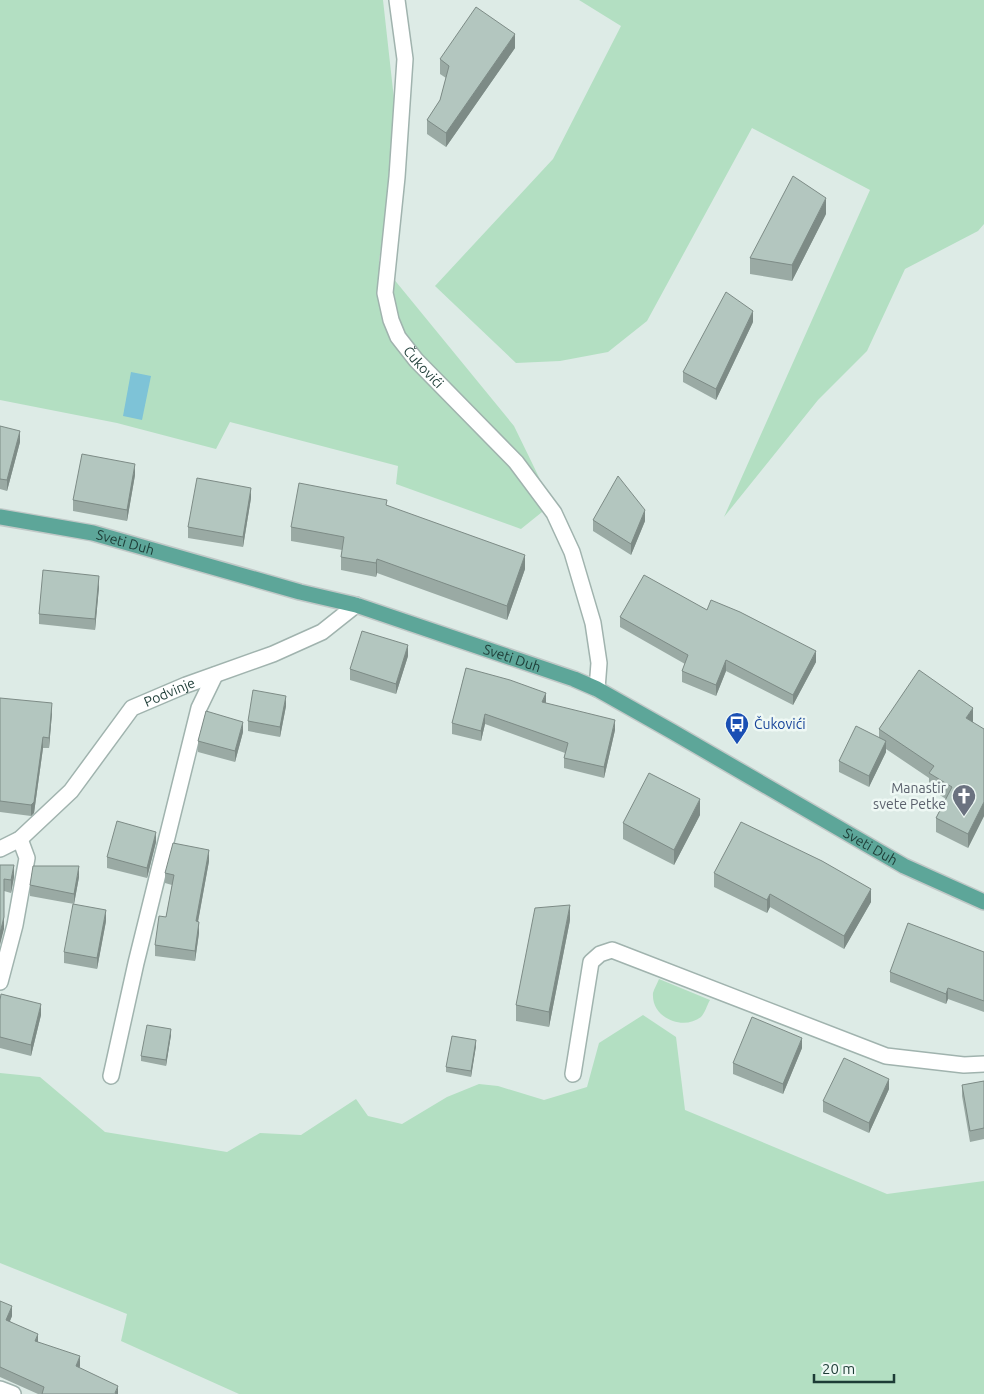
<svg xmlns="http://www.w3.org/2000/svg" width="984" height="1394" font-family="Ubuntu,sans-serif">
  <style>
    .green { fill: #b3dfc2 }
    .water { fill: #7ec3d7 }
    .lines { fill: none; stroke-linecap: round; stroke-linejoin: round }
    .minor-casing { stroke: #a0b3ae; stroke-width: 18 }
    .major-casing { stroke: #c0c8c7; stroke-width: 18 }
    .minor { stroke: #fff; stroke-width: 15 }
    .major { stroke: #5da699; stroke-width: 15 }
    .wall { fill: #9aaaa4 }
    .shaded-wall { fill: #7d8b86 }
    .building { fill: #b3c6bf; stroke: #7d8b86 }
    .labels { text-anchor: middle; dominant-baseline: central; stroke-width: 5; stroke-linejoin: round; paint-order: stroke }
    .street-label { font-size: 14px; fill: #1d3c36; stroke: #eef8f4 }
    .transit-label { font-size: 14px; fill: #164399; stroke: #eef8f4; text-anchor: start }
    .worship-label { font-size: 14px; fill: #5b616d; stroke: #eef8f4; text-anchor: end }
  </style>
  <rect width="100%" height="100%" fill="#ddebe6"/>
  <path class="green" d="M 0,0 L 383,0 L 398,135 L 379,261 L 514,426 L 552,504 L 521,529 L 396,484 L 398,466 L 230,422 L 216,449 L 117,423 L 0,400 Z
    M 579,0 L 984,0 L 984,224 L 978,231 L 905,269 L 867,351 L 818,400 L 724,517 L 870,190 L 752,128 L 647,321 L 608,352 L 560,361 L 516,363 L 435,286 L 553,159 L 621,26 Z
    M 659,979 L 710,1000 C 707,1005 705,1013 701,1017 C 683,1031 651,1018 653,993 C 654,989 657,984 659,979 Z
    M 643,1015 L 676,1037 L 685,1110 L 887,1194 L 984,1181 L 984,1394 L 239,1394 L 121,1341 L 127,1314 L 0,1263 L 0,1073 L 40,1077 L 105,1132 L 227,1152 L 260,1133 L 301,1135 L 356,1099 L 368,1116 L 402,1124 L 447,1097 L 479,1084 L 498,1086 L 544,1100 L 587,1087 L 599,1043 Z"/>
  <path class="water" d="M 131,372 L 151,376 L 142,420 L 123,416 Z"/>
  <g class="lines">
    <g class="minor-casing">
      <g id="minor">
        <path id="s1" d="M 397,0 L 405,59 L 397,177 L 385,293 L 391,320 L 398,337 L 416,360 L 516,462 L 554,513 L 572,552 L 593,623 L 599,663 L 597,689"/>
        <path id="s2" d="M 0,849 L 20,839 L 71,791 L 132,708 L 186,685 L 273,654 L 322,632 L 356,605"/>
        <path d="M 0,982 L 15,925 L 27,858 L 20,839"/>
        <path d="M 573,1074 L 591,962 L 600,954 L 612,950 L 886,1056 L 964,1065 L 984,1064"/>
        <path d="M 111,1076 L 136,963 L 199,708 L 215,675"/>
        <path d="M 0,1389 L 13,1394"/>
      </g>
    </g>
    <g class="major-casing">
      <g id="major">
        <path id="s3" d="M 0,517 L 93,533 L 300,592 L 356,605 L 574,679 L 597,689 L 673,732 L 904,866 L 984,902"/>
      </g>
    </g>
    <use href="#minor" class="minor"/>
    <use href="#major" class="major"/>
  </g>
  <path class="wall" d="M 515,48 L 446,147 L 427,134 L 427,120 L 440,100 L 446,78 L 440,74 L 440,59 Z
    M 826,214 L 792,281 L 750,274 L 750,258 Z
    M 753,322 L 716,400 L 683,382 L 683,372 Z
    M 0,426 L 20,442 L 7,491 L 0,489 Z
    M 135,475 L 127,521 L 73,511 L 73,500 Z
    M 251,498 L 243,547 L 188,538 L 188,527 Z
    M 387,505 L 525,569 L 507,620 L 377,573 L 376,577 L 341,570 L 341,557 L 342,550 L 291,541 L 291,527 Z
    M 593,520 L 645,521 L 631,555 L 593,531 Z
    M 99,587 L 95,630 L 39,624 L 39,614 Z
    M 707,610 L 816,662 L 793,705 L 726,671 L 716,696 L 682,682 L 682,671 L 685,664 L 620,627 L 620,617 Z
    M 408,656 L 396,694 L 350,680 L 350,669 Z
    M 466,668 L 546,703 L 615,730 L 604,778 L 564,768 L 564,758 L 565,753 L 485,724 L 481,741 L 452,734 L 452,723 Z
    M 0,698 L 52,713 L 49,748 L 43,748 L 34,813 L 31,816 L 0,812 Z
    M 286,706 L 280,737 L 248,731 L 248,721 Z
    M 973,723 L 984,729 L 984,816 L 968,848 L 936,832 L 936,818 L 946,799 L 929,788 L 929,778 L 886,749 L 886,752 L 869,787 L 839,772 L 839,761 L 879,738 L 879,729 Z
    M 243,732 L 235,762 L 198,752 L 198,741 Z
    M 700,815 L 674,865 L 623,839 L 623,823 Z
    M 156,842 L 147,878 L 107,868 L 107,857 Z
    M 209,861 L 198,922 L 199,933 L 195,961 L 155,956 L 155,945 L 166,917 L 172,885 L 165,883 L 165,873 Z
    M 0,865 L 14,877 L 11,893 L 4,891 L 4,929 Z
    M 714,873 L 871,902 L 844,949 L 770,907 L 767,913 L 714,887 Z
    M 79,877 L 74,904 L 30,896 L 30,885 Z
    M 570,920 L 549,1027 L 516,1021 L 516,1005 Z
    M 106,921 L 97,969 L 64,963 L 64,952 Z
    M 984,952 L 984,1012 L 948,999 L 946,1004 L 890,982 L 890,972 Z
    M 0,1000 L 41,1015 L 31,1056 L 0,1048 Z
    M 171,1035 L 166,1066 L 141,1061 L 141,1056 Z
    M 476,1046 L 471,1077 L 446,1072 L 446,1067 Z
    M 802,1048 L 783,1094 L 733,1074 L 733,1063 Z
    M 984,1081 L 984,1139 L 970,1142 L 962,1096 L 962,1085 Z
    M 889,1089 L 869,1133 L 823,1112 L 823,1101 Z
    M 0,1301 L 12,1316 L 10,1321 L 38,1342 L 80,1366 L 79,1368 L 118,1394 L 38,1394 L 0,1377 Z"/>
  <path class="shaded-wall" d="M 515,34 L 515,48 L 446,147 L 446,133 Z
    M 826,198 L 826,214 L 792,281 L 792,265 Z
    M 753,311 L 753,322 L 716,400 L 716,389 Z
    M 20,431 L 20,442 L 7,491 L 7,480 Z
    M 135,464 L 135,475 L 127,521 L 127,510 Z
    M 251,488 L 251,498 L 243,547 L 243,537 Z
    M 645,510 L 645,521 L 631,555 L 631,544 Z
    M 525,555 L 525,569 L 507,620 L 507,606 Z
    M 377,559 L 377,573 L 376,577 L 376,563 Z
    M 99,576 L 99,587 L 95,630 L 95,619 Z
    M 408,645 L 408,656 L 396,694 L 396,684 Z
    M 816,651 L 816,662 L 793,705 L 793,695 Z
    M 726,660 L 726,671 L 716,696 L 716,685 Z
    M 546,693 L 546,703 L 542,702 Z
    M 286,696 L 286,706 L 280,737 L 280,727 Z
    M 52,703 L 52,713 L 49,748 L 49,738 Z
    M 973,708 L 973,723 L 966,718 Z
    M 485,714 L 485,724 L 481,741 L 481,731 Z
    M 615,720 L 615,730 L 604,778 L 604,767 Z
    M 243,722 L 243,732 L 235,762 L 235,751 Z
    M 43,737 L 43,748 L 34,813 L 31,816 L 31,805 Z
    M 886,741 L 886,752 L 869,787 L 869,776 Z
    M 700,799 L 700,815 L 674,865 L 674,850 Z
    M 984,802 L 984,816 L 968,848 L 968,834 Z
    M 156,832 L 156,842 L 147,878 L 147,868 Z
    M 209,850 L 209,861 L 196,932 L 196,921 Z
    M 14,865 L 14,877 L 11,893 L 11,880 Z
    M 79,866 L 79,877 L 74,904 L 74,894 Z
    M 871,889 L 871,902 L 844,949 L 844,936 Z
    M 770,894 L 770,907 L 767,913 L 767,900 Z
    M 570,905 L 570,920 L 549,1027 L 549,1012 Z
    M 106,910 L 106,921 L 97,969 L 97,958 Z
    M 4,917 L 4,929 L 0,945 L 0,933 Z
    M 199,922 L 199,933 L 195,961 L 195,951 Z
    M 948,988 L 948,999 L 946,1004 L 946,994 Z
    M 41,1004 L 41,1015 L 31,1056 L 31,1045 Z
    M 171,1029 L 171,1035 L 166,1066 L 166,1060 Z
    M 802,1038 L 802,1048 L 783,1094 L 783,1084 Z
    M 476,1040 L 476,1046 L 471,1077 L 471,1071 Z
    M 889,1079 L 889,1089 L 869,1133 L 869,1123 Z
    M 12,1306 L 12,1316 L 6,1330 L 6,1320 Z
    M 38,1334 L 38,1344 L 35,1341 Z
    M 80,1356 L 80,1366 L 76,1376 L 76,1366 Z
    M 118,1386 L 118,1394 L 115,1394 Z"/>
  <path class="building" d="M 476,7 L 515,34 L 446,133 L 427,120 L 440,100 L 449,66 L 440,59 Z
    M 793,176 L 826,198 L 792,265 L 750,258 Z
    M 726,292 L 753,311 L 716,389 L 683,372 Z
    M 0,426 L 20,431 L 7,480 L 0,479 Z
    M 82,454 L 135,464 L 127,510 L 73,500 Z
    M 618,476 L 645,510 L 631,544 L 593,520 Z
    M 197,478 L 251,488 L 243,537 L 188,527 Z
    M 299,483 L 387,500 L 386,505 L 525,555 L 507,606 L 377,559 L 376,563 L 341,557 L 344,537 L 291,527 Z
    M 43,570 L 99,576 L 95,619 L 39,614 Z
    M 644,575 L 707,610 L 711,600 L 740,612 L 816,651 L 793,695 L 726,660 L 716,685 L 682,671 L 688,655 L 620,617 Z
    M 362,631 L 408,645 L 396,684 L 350,669 Z
    M 466,668 L 510,680 L 546,693 L 542,702 L 615,720 L 604,767 L 564,758 L 568,743 L 485,714 L 481,731 L 452,723 Z
    M 919,670 L 973,708 L 966,718 L 984,729 L 984,802 L 968,834 L 936,818 L 952,787 L 929,773 L 934,766 L 879,729 Z
    M 253,690 L 286,696 L 280,727 L 248,721 Z
    M 0,698 L 52,703 L 49,738 L 43,737 L 34,802 L 31,805 L 0,801 Z
    M 206,711 L 243,722 L 235,751 L 198,741 Z
    M 856,726 L 886,741 L 869,776 L 839,761 Z
    M 649,773 L 700,799 L 674,850 L 623,823 Z
    M 117,821 L 156,832 L 147,868 L 107,857 Z
    M 741,822 L 822,861 L 871,889 L 844,936 L 770,894 L 767,900 L 714,873 Z
    M 173,843 L 209,850 L 196,921 L 199,922 L 195,951 L 155,945 L 159,916 L 166,917 L 174,875 L 165,873 Z
    M 0,865 L 14,865 L 11,880 L 4,879 L 4,917 L 0,933 Z
    M 33,866 L 79,866 L 74,894 L 30,885 Z
    M 73,904 L 106,910 L 97,958 L 64,952 Z
    M 570,905 L 549,1012 L 516,1005 L 535,908 Z
    M 908,923 L 984,952 L 984,1001 L 948,988 L 946,994 L 890,972 Z
    M 1,994 L 41,1004 L 31,1045 L 0,1037 L 0,1000 Z
    M 752,1017 L 802,1038 L 783,1084 L 733,1063 Z
    M 147,1025 L 171,1029 L 166,1060 L 141,1056 Z
    M 452,1036 L 476,1040 L 471,1071 L 446,1067 Z
    M 844,1058 L 889,1079 L 869,1123 L 823,1101 Z
    M 984,1081 L 984,1128 L 970,1131 L 962,1085 Z
    M 0,1301 L 12,1306 L 6,1320 L 38,1334 L 35,1341 L 80,1356 L 76,1366 L 118,1386 L 115,1393 L 117,1394 L 42,1394 L 44,1387 L 0,1367 Z"/>
  <defs>
    <g id="bus-pin" transform="scale(1.25)"><path d="M0 17L-7.5 6A9.5 9.5 0 1 1 7.5 6Z" fill="#1a4fb4" stroke="#eef8f4"/><path d="M-5-6H5V4H4V6H2V4H-2V6H-4V4H-5ZM-3.5-4V0h7V-4ZM-3.5 1.2v1.5H-2V1.2ZM2 1.2v1.5H3.5V1.2Z" fill="#fff"/></g>
    <g id="church-pin" transform="scale(1.25)"><path d="M0 17L-7.5 6A9.5 9.5 0 1 1 7.5 6Z" fill="#6b7280" stroke="#eef8f4"/><path d="M-1.2-6h2.4v3.5h3.3v2.4h-3.3V6h-2.4V-.1h-3.3v-2.4h3.3Z" fill="#fff"/></g>
  </defs>
  <g fill-rule="evenodd">
    <use href="#bus-pin" x="737" y="724"/>
    <use href="#church-pin" x="964" y="796"/>
  </g>
  <g class="labels">
    <g class="street-label">
      <text stroke="none"><textPath href="#s1" startOffset="380">Čukovići</textPath></text>
      <text stroke="none"><textPath href="#s3" startOffset="128">Sveti Duh</textPath></text>
      <text stroke="none"><textPath href="#s3" startOffset="532">Sveti Duh</textPath></text>
      <text stroke="none"><textPath href="#s2" startOffset="236">Podvinje</textPath></text>
      <text stroke="none"><textPath href="#s3" startOffset="938">Sveti Duh</textPath></text>
    </g>
    <g class="transit-label">
      <text x="754" y="724">Čukovići</text>
    </g>
    <g class="worship-label">
      <text x="946" y="788">Manastir<tspan x="946" dy="16">svete Petke</tspan></text>
    </g>
  </g>
  <path d="M814 1374v8h80v-8" fill="none" stroke="#1d3c36" stroke-width="2.5"/>
  <text x="822" y="1374" font-size="15" fill="#1d3c36" stroke="#eef8f4" stroke-width="4" paint-order="stroke">20 m</text>
</svg>
